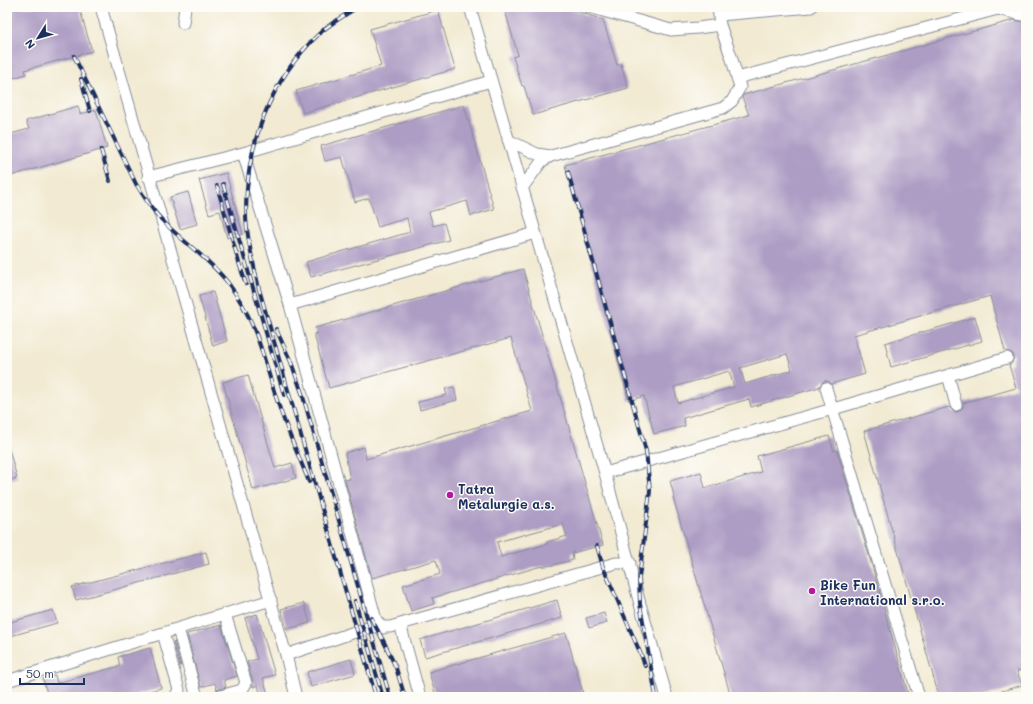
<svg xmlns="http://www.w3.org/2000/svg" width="1033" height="704" font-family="Mali,sans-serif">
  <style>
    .building { fill: #ad9cc4; fill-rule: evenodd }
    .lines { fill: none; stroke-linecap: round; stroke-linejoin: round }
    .minor-casing { stroke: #868c98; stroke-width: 13 }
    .path { stroke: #868c98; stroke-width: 1.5; stroke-dasharray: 1 3; stroke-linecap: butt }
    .minor { stroke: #fff; stroke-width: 11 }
    .rail-casing { stroke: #1b2f5e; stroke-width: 4 }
    .rail { stroke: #fdfcf7; stroke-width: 2.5; stroke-dasharray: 8; stroke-linecap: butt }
    .poi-dot { fill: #b5179e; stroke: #fdfcf7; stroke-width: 1.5 }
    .labels { text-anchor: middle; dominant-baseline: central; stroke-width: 3; stroke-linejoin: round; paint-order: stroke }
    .poi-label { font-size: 13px; font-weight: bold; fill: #1b2f5e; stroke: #fdfcf7; text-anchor: start }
  </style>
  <rect width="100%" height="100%" fill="#fdfcf7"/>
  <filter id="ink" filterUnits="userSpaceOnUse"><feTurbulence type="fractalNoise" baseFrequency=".025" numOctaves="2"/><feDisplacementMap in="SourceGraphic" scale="8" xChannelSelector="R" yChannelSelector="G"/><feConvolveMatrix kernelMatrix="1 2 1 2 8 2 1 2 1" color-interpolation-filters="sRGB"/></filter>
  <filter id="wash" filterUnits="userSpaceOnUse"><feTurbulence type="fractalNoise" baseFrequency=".012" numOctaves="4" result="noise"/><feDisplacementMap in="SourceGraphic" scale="16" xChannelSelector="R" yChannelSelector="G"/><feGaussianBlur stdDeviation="0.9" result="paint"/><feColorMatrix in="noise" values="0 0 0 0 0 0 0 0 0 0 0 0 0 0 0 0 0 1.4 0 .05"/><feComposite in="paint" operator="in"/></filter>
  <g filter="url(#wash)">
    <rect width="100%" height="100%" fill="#f2ead2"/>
    <g id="blocks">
      <path class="building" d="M 7,7 L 79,7 L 92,51 L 25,70 L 26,74 L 14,78 L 13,74 L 7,76 Z
        M 504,7 L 564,7 L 603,20 L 617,65 L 621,64 L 628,88 L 533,115 L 524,86 L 522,86 L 513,57 L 518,55 Z
        M 438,10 L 455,69 L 303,113 L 296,91 L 381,66 L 370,29 Z
        M 1014,20 L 1026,23 L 1026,669 L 1017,671 L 1022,685 L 982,697 L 939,697 L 864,431 L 949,407 L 954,412 L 958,412 L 963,407 L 963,403 L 1016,388 L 1009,365 L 1012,363 L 1014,356 L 1012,353 L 1005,351 L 990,296 L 854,335 L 865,374 L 831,384 L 828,381 L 824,381 L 821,384 L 819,387 L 751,407 L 749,399 L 683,418 L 685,426 L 654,434 L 644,396 L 629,401 L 565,165 L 749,115 L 742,97 L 743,95 ZM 787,354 L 792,370 L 745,384 L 740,368 ZM 729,371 L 734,387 L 678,403 L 674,387 Z
        M 464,105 L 494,209 L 471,216 L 467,201 L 429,212 L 433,226 L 444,223 L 449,240 L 311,277 L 306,262 L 410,232 L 407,218 L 378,227 L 369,198 L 355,202 L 342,157 L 325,161 L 321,146 Z
        M 78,106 L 80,114 L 96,110 L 107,148 L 7,177 L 7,135 L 29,129 L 26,121 Z
        M 226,173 L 243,234 L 227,238 L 220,211 L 209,214 L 199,180 Z
        M 188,192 L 197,224 L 180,229 L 170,197 Z
        M 523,269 L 603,545 L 572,553 L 573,560 L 553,565 L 538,567 L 432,598 L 434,604 L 411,611 L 403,585 L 440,574 L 436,560 L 372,578 L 345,480 L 350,479 L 345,453 L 364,447 L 366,459 L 532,411 L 511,338 L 329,388 L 314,334 L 317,333 L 315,328 ZM 563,524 L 567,536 L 547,542 L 547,544 L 501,557 L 497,542 Z
        M 213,292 L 227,341 L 213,346 L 199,296 Z
        M 975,317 L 982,341 L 891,367 L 885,343 Z
        M 248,375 L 275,468 L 292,463 L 296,478 L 253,490 L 223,382 Z
        M 454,387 L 457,400 L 420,410 L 418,402 L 447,395 L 445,389 Z
        M 829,436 L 834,451 L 837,450 L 873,569 L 909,697 L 731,697 L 673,497 L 674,496 L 670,481 L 701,472 L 705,488 L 761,472 L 757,456 Z
        M 7,449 L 9,449 L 17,478 L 7,481 Z
        M 206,552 L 209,564 L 76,600 L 72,587 Z
        M 557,600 L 562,618 L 425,657 L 420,640 Z
        M 304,603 L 310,623 L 287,629 L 281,609 Z
        M 53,610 L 57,623 L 7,637 L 7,623 Z
        M 604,613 L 607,623 L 589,628 L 586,618 Z
        M 257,614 L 275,675 L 263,678 L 269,697 L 261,697 L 258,685 L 253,687 L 253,681 L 247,662 L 257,659 L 245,618 Z
        M 221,625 L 237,676 L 224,680 L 226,687 L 217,690 L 215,683 L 201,687 L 187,634 Z
        M 566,633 L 584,697 L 436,697 L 429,672 Z
        M 174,641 L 181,666 L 180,666 L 173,642 Z
        M 150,648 L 161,688 L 128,697 L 48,697 L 43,679 L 55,675 L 57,683 L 120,666 L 118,657 Z
        M 351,659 L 355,674 L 311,687 L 307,672 Z"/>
    </g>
  </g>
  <g filter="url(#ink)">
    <use href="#blocks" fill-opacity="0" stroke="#868c98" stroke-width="1"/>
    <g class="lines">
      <g class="minor-casing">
        <path id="minor" d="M 101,7 L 286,655 L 370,627 L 390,627 L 616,563 L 630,563
          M 470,7 L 605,473 L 640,604 L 667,697
          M 589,7 L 671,30 L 698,28 L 720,25
          M 719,15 L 811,7
          M 183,23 L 185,7
          M 737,78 L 998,9 L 1026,16
          M 508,140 L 537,154 L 551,156 L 723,108 L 732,101 L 740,87 L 731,56 L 720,25 L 718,7
          M 243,153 L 290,305 L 535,233
          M 148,177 L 243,153 L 491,81
          M 522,188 L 542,161 L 551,156
          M 290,305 L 376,620 L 383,628
          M 948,375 L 956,405
          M 826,388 L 919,697
          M 605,473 L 833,409 L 1007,358
          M 400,624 L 420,697
          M 178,629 L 197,697
          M 163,633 L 179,690 L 175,697
          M 286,655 L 296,697
          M 7,681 L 271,600
          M 217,697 L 242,690 L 246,683 L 225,614"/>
      </g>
      <path class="path" d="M 7,691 L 9,697"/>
      <use href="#minor" class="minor"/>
      <g class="rail-casing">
        <path id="rail" d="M 358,7 C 345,15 331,23 320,33 C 269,80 245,148 246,217 C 247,241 254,265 259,289 L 376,697
          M 74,56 L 136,184 C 144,196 151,209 161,219 C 182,242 209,258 228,283 C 259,324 263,360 279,406 C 287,431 299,456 309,482
          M 81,79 L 90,111
          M 101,150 L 110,181
          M 568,172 L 646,451 L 650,491 L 639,578 L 640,604 L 656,697
          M 223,184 L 284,395
          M 217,186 L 240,266 L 246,284
          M 276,329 L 291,362 L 302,393 L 390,697
          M 597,546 L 603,567 L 642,657 L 645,666
          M 355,601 L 383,697
          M 371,618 L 385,644 L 396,668 L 405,697"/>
      </g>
      <use href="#rail" class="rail"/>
    </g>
  </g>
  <g class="poi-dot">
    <circle cx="450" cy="495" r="4"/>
    <circle cx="812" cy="591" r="4"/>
  </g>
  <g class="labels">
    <g class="poi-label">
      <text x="458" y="488">Tatra<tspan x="458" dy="15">Metalurgie a.s.</tspan></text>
      <text x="820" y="584">Bike Fun<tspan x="820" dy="15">International s.r.o.</tspan></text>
    </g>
  </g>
  <rect width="1033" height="704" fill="none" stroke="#fdfcf7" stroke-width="24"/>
  <g transform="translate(38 38) rotate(233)" stroke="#fdfcf7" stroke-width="3" paint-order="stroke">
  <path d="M0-3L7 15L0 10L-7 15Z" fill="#1b2f5e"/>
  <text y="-6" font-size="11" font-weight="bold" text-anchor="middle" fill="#1b2f5e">N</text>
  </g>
  <path d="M20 678v6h64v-6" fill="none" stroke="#1b2f5e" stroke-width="2"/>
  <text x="26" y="678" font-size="12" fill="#1b2f5e" stroke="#fdfcf7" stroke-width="3" paint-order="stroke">50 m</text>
</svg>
